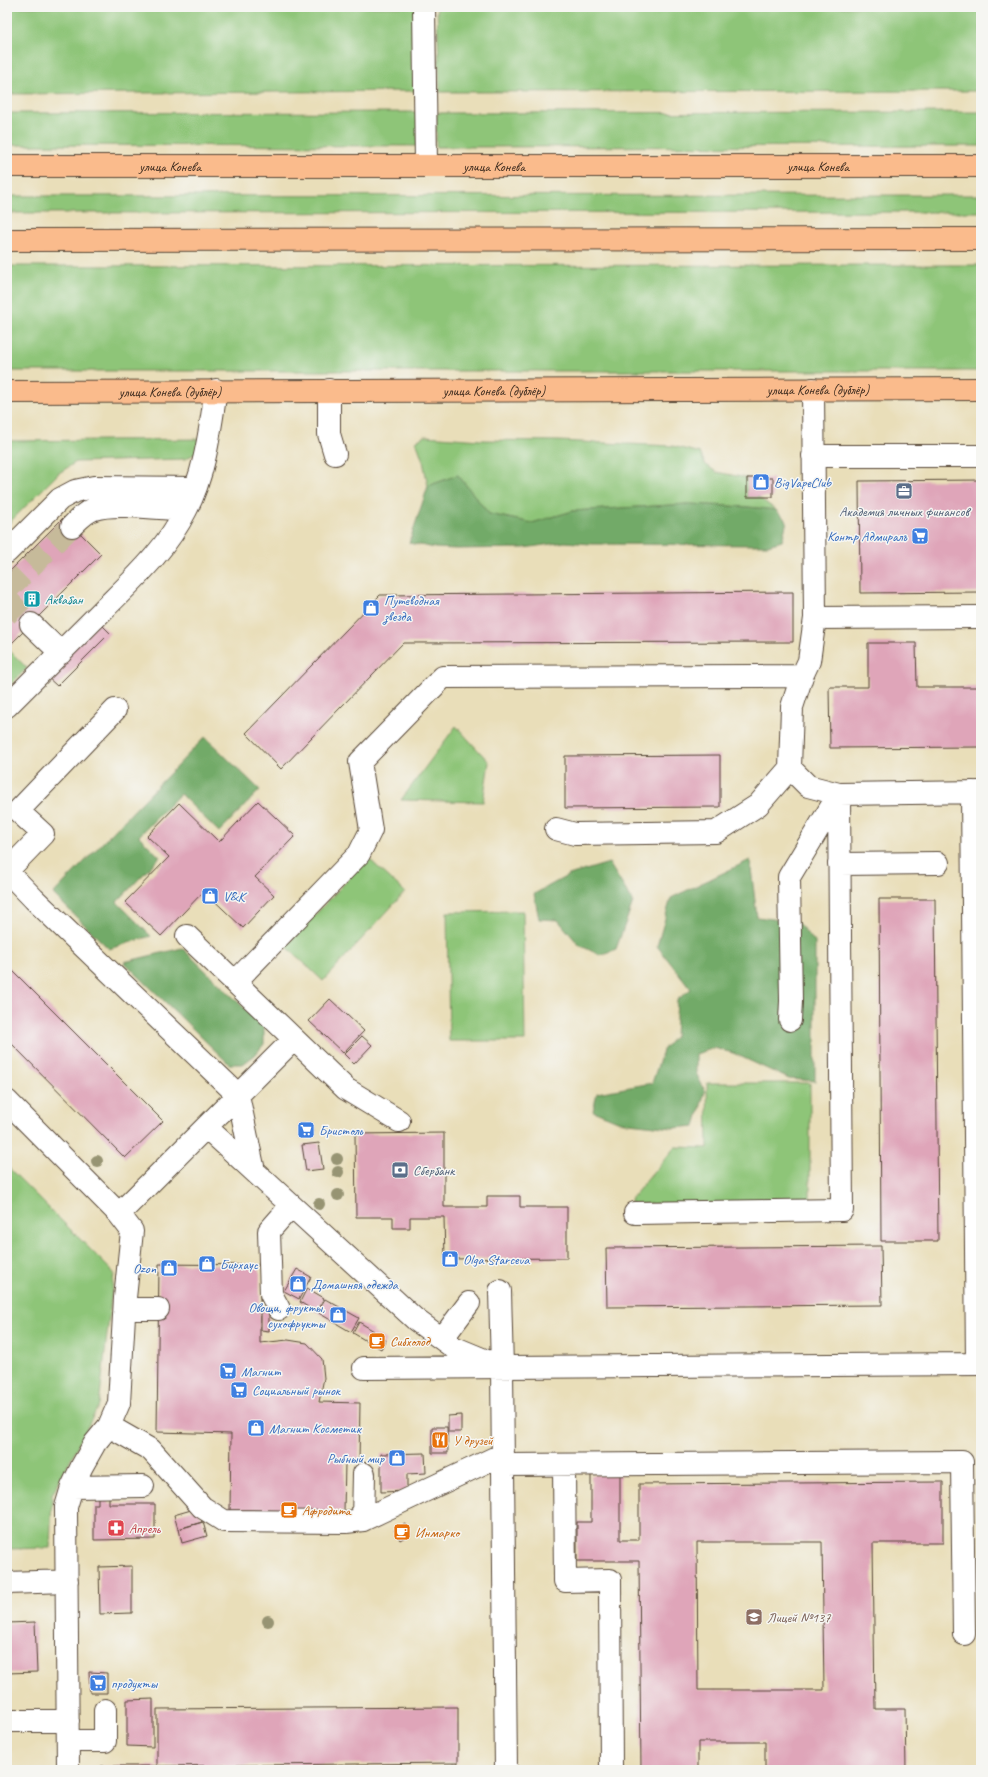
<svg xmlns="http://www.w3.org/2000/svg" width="988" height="1777" font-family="Caveat,sans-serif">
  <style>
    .green { fill: #8ec578; stroke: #64784b }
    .forest { fill: #72aa68; stroke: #566a43 }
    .building { fill: #dfa5b9; fill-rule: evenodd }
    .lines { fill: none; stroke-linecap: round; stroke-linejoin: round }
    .minor-tunnel { stroke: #c6ba9a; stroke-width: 22; stroke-dasharray: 22 11; stroke-linecap: butt }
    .minor-casing { stroke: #554535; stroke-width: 24 }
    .major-casing { stroke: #554535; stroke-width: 24 }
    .minor { stroke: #fff; stroke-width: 22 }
    .major { stroke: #fabb8c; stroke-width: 22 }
    .tree { fill: #979473 }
    .labels { text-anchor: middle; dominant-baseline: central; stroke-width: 3; stroke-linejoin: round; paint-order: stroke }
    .street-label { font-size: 14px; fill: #3b2a1e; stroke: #f6f6f2 }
    .shop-label { font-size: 14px; fill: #366cbe; stroke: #f6f6f2; text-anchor: start }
    .service-label { font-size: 14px; fill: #4e5e75; stroke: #f6f6f2 }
    .culture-label { font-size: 14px; fill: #0d838f; stroke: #f6f6f2; text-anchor: start }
    .food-label { font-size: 14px; fill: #c56008; stroke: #f6f6f2; text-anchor: start }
    .health-label { font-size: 14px; fill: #be3a42; stroke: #f6f6f2; text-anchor: start }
    .education-label { font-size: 14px; fill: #785e54; stroke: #f6f6f2; text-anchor: start }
  </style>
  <rect width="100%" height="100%" fill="#f6f6f2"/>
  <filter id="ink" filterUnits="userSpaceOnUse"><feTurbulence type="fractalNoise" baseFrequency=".025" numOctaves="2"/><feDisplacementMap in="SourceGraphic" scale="8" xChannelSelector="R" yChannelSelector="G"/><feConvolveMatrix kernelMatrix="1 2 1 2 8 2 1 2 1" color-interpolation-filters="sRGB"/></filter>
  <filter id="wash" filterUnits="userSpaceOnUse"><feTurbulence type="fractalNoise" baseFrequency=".012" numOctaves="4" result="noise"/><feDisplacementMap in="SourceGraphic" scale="16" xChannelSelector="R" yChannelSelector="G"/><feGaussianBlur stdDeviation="0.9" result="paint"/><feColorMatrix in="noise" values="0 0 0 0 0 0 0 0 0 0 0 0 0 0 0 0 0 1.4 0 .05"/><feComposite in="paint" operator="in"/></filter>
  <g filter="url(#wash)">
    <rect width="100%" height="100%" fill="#e9deb9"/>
    <path class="green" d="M 7,7 L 416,7 L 419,91 L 7,94 Z
      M 437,7 L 981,7 L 981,91 L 440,92 Z
      M 418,112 L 417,146 L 7,145 L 7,113 Z
      M 981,112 L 981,146 L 436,147 L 437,113 Z
      M 981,195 L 981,212 L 7,213 L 7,196 Z
      M 981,265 L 981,371 L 7,371 L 7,266 Z
      M 425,436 L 481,440 L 558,441 L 673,446 L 700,453 L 705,464 L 716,472 L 747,478 L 747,497 L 758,497 L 776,510 L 748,507 L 688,504 L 573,511 L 532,523 L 489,514 L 458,475 L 428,486 L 423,461 L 416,441 Z
      M 203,439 L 196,453 L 185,459 L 76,462 L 59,473 L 7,525 L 7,441 Z
      M 7,648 L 27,668 L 7,688 Z
      M 456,726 L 489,762 L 483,802 L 401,800 Z
      M 368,858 L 405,892 L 323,981 L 286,946 Z
      M 523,911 L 525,1041 L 449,1041 L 447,912 Z
      M 707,1083 L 810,1083 L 810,1203 L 631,1204 L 631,1199 L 675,1147 L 708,1148 Z
      M 7,1166 L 114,1273 L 99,1405 L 52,1495 L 50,1548 L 7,1549 Z"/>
    <path class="forest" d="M 458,475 L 489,514 L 532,523 L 573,511 L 688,504 L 748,507 L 776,510 L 787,521 L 782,541 L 768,545 L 591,544 L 565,542 L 524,548 L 456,549 L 435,548 L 409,543 L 428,486 Z
      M 205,737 L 260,790 L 219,832 L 180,794 L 139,836 L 160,857 L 117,902 L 151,936 L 109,949 L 53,894 Z
      M 750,860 L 757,917 L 797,922 L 815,942 L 815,1081 L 789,1079 L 733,1053 L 714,1048 L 696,1054 L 696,1073 L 705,1091 L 695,1126 L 673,1128 L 620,1122 L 593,1111 L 597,1093 L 652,1083 L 663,1050 L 675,1036 L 677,1000 L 691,989 L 657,946 L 671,898 Z
      M 609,863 L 633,902 L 616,949 L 600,955 L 579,945 L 558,920 L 539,919 L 534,894 L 569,875 Z
      M 182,948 L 264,1027 L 264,1044 L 255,1055 L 243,1064 L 229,1064 L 124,962 Z"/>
    <g id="blocks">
      <path class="building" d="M 747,478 L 773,478 L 773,497 L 747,497 Z
        M 981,480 L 981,592 L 860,593 L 859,481 Z
        M 64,517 L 101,554 L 7,648 L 7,574 Z
        M 793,592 L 793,642 L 403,643 L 281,769 L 246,733 L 380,595 Z
        M 99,622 L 110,633 L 57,686 L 45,675 Z
        M 868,643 L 916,643 L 917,687 L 981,687 L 981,747 L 830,748 L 829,687 L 868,687 Z
        M 720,755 L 720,807 L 565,808 L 565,756 Z
        M 258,801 L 295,836 L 255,877 L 274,895 L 243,928 L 204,891 L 161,936 L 125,902 L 169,857 L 147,836 L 179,803 L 219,842 Z
        M 879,899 L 935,899 L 938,1241 L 881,1241 Z
        M 7,965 L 163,1121 L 125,1158 L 7,1039 Z
        M 330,999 L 364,1031 L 343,1053 L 309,1021 Z
        M 362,1036 L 372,1045 L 354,1064 L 344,1054 Z
        M 312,1123 L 313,1136 L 301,1138 L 299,1124 Z
        M 444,1133 L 444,1207 L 487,1207 L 487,1196 L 520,1196 L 520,1207 L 567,1207 L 567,1258 L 445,1259 L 444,1217 L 410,1217 L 410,1228 L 393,1228 L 393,1217 L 356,1217 L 355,1134 Z
        M 319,1143 L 323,1169 L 306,1171 L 302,1145 Z
        M 881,1246 L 882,1305 L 607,1307 L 606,1248 Z
        M 159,1264 L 260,1265 L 260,1343 L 288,1340 L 307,1343 L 322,1359 L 324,1378 L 319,1402 L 360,1403 L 359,1462 L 345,1462 L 344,1511 L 230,1510 L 231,1434 L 157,1432 Z
        M 297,1269 L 311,1277 L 299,1299 L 284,1291 Z
        M 307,1288 L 324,1298 L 316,1312 L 300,1302 Z
        M 325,1299 L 359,1318 L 351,1332 L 317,1312 Z
        M 261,1310 L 269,1310 L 269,1331 L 261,1330 Z
        M 359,1322 L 374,1331 L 368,1342 L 353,1333 Z
        M 374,1333 L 386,1340 L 381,1349 L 369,1342 Z
        M 461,1415 L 461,1432 L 448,1432 L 448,1416 Z
        M 432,1427 L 447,1427 L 448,1453 L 432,1453 Z
        M 425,1453 L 426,1473 L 407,1474 L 407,1491 L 381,1492 L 381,1454 Z
        M 591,1475 L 620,1475 L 620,1540 L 639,1540 L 639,1484 L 943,1482 L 943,1543 L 873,1543 L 875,1709 L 905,1709 L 906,1770 L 765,1770 L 765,1742 L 698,1742 L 698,1770 L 641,1770 L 639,1561 L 577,1561 L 577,1522 L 591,1522 ZM 697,1542 L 822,1542 L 824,1690 L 698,1690 Z
        M 98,1495 L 109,1495 L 109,1504 L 155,1504 L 155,1539 L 94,1540 L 94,1504 L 98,1504 Z
        M 198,1508 L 202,1522 L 178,1529 L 174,1515 Z
        M 203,1522 L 207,1536 L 182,1543 L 179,1529 Z
        M 405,1524 L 410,1534 L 400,1540 L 394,1530 Z
        M 132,1566 L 132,1613 L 100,1614 L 99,1567 Z
        M 35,1622 L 37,1672 L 7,1673 L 7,1623 Z
        M 89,1672 L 107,1673 L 107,1693 L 90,1693 Z
        M 153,1699 L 153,1747 L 127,1746 L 127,1700 Z
        M 458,1707 L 458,1763 L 157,1766 L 157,1709 Z
        M 101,1766 L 157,1766 L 157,1770 L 101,1770 Z"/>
    </g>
  </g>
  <g filter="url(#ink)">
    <use href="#blocks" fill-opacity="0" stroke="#554535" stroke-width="1"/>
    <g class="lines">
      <path class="minor-tunnel" d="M 7,590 L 72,526
        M 7,599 L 31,624"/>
      <g class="minor-casing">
        <path id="minor" d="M 424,7 L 426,165
          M 329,390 L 329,434 L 335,454
          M 813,456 L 981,456
          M 72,526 C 79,519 85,512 94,509 C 115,502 162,509 186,510
          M 7,552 L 60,499 L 75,491 L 94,487 L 195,488
          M 815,618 L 981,617
          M 31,624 L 61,653
          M 802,676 L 792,707 L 790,768 L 808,786 L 839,794 L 981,792
          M 7,706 C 39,674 71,642 103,610 C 134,579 166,550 186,510 C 205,474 210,430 216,390
          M 115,710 L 18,811 L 43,834 L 7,871 L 34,899 L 238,1095 L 254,1171
          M 972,792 L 977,1364
          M 556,829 L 575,834 L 716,832 L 758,805 L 790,768
          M 839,864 L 938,863
          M 187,936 L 346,1089 L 399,1121
          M 235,982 L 359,854 L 371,830 L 360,762 L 443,677 L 802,676 L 809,661 L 815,618 L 813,389
          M 790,1020 L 791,1001 L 789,877 L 839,794
          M 7,1101 L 119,1214 L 132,1231 L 125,1298 L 119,1403 L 109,1426 L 95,1443 L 82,1466 L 72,1487 L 66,1507 L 68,1770
          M 206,1127 L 416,1320 L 453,1347 L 494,1364
          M 635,1213 L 842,1210 L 839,794
          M 119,1214 L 294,1039
          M 500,1291 L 502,1368 L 506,1770
          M 125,1309 L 158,1309
          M 279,1309 L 271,1294 L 269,1231 L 291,1206
          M 442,1339 L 469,1303
          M 364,1368 L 981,1364
          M 109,1426 L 151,1450 L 202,1507 L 224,1521 L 346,1522 L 363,1520 L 503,1454
          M 503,1465 L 962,1462 L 964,1634
          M 564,1465 L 565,1581 L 610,1580 L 611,1770
          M 72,1487 L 143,1486
          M 363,1520 L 364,1474
          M 7,1583 L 67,1581
          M 7,1721 L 68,1721
          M 68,1741 L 105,1741 L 105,1710"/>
      </g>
      <g class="major-casing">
        <g id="major">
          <path id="s1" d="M 7,166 L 981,166"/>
          <path d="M 7,240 L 981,239"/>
          <path id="s2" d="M 7,392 L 981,389"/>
        </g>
      </g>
      <use href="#minor" class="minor"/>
      <use href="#major" class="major"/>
    </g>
    <g class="tree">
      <circle cx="337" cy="1159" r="6"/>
      <circle cx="97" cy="1161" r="6"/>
      <circle cx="338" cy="1172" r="6"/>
      <circle cx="338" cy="1195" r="6"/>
      <circle cx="319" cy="1204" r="6"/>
      <circle cx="268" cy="1621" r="6"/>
    </g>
  </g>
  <defs>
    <g id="shop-square" transform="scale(0.9)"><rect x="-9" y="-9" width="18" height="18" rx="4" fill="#3f7fe0" stroke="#f6f6f2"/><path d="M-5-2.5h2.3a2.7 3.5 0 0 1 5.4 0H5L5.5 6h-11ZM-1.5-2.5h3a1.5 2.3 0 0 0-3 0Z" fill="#fff"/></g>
    <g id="office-square" transform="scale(0.9)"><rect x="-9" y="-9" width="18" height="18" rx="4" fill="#5c6f8a" stroke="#f6f6f2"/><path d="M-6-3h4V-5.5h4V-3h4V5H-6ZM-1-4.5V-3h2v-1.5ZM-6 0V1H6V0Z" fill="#fff"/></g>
    <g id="supermarket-square" transform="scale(0.9)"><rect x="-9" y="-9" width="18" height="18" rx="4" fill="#3f7fe0" stroke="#f6f6f2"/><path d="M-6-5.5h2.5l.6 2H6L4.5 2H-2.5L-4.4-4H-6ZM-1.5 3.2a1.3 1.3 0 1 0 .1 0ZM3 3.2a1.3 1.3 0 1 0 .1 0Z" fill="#fff"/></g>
    <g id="building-square" transform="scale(0.9)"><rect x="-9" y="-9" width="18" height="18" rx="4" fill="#0f9aa8" stroke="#f6f6f2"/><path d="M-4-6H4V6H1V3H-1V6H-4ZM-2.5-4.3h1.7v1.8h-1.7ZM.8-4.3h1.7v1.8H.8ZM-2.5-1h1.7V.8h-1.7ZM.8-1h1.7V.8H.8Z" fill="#fff"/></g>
    <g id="bank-square" transform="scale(0.9)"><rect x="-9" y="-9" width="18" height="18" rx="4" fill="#5c6f8a" stroke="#f6f6f2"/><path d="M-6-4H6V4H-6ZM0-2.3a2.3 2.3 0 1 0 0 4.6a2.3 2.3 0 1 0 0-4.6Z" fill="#fff"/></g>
    <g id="cafe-square" transform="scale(0.9)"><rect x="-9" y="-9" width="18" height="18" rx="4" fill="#e8710a" stroke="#f6f6f2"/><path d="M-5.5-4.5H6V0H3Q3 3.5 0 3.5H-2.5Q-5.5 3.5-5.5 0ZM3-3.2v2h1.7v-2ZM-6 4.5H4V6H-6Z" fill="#fff"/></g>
    <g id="restaurant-square" transform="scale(0.9)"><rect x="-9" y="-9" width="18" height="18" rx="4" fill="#e8710a" stroke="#f6f6f2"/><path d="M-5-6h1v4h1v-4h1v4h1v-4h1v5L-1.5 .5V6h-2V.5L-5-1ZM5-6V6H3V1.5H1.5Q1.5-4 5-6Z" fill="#fff"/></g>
    <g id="pharmacy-square" transform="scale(0.9)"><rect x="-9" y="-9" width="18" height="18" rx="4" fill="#e0444e" stroke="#f6f6f2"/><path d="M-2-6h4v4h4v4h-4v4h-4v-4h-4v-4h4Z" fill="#fff"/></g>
    <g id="school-square" transform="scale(0.9)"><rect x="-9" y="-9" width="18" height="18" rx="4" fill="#8d6e63" stroke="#f6f6f2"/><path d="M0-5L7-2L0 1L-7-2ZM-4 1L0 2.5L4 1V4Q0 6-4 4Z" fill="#fff"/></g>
  </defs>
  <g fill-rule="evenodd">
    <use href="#shop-square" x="761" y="482"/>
    <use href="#office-square" x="904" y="491"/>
    <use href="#supermarket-square" x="920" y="536"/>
    <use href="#building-square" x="32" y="599"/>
    <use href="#shop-square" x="371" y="608"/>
    <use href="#shop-square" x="210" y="896"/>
    <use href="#supermarket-square" x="306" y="1130"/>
    <use href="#bank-square" x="400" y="1170"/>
    <use href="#shop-square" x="450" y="1259"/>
    <use href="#shop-square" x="207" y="1264"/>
    <use href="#shop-square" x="169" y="1268"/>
    <use href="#shop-square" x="298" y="1284"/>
    <use href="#shop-square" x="338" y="1315"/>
    <use href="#cafe-square" x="377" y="1341"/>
    <use href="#supermarket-square" x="228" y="1371"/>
    <use href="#supermarket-square" x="239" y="1390"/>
    <use href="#shop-square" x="256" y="1428"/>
    <use href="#restaurant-square" x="440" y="1440"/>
    <use href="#shop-square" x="397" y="1458"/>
    <use href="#cafe-square" x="289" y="1510"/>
    <use href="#pharmacy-square" x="116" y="1528"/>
    <use href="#cafe-square" x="402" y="1532"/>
    <use href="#school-square" x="754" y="1617"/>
    <use href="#supermarket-square" x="98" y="1683"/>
  </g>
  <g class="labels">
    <g class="street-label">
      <text stroke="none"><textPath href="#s1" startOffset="163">улица Конева</textPath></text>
      <text stroke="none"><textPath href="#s1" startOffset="487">улица Конева</textPath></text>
      <text stroke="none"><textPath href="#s1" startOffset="811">улица Конева</textPath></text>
      <text stroke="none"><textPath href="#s2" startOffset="811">улица Конева (дублёр)</textPath></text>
      <text stroke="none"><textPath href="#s2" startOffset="487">улица Конева (дублёр)</textPath></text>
      <text stroke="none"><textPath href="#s2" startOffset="163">улица Конева (дублёр)</textPath></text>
    </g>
    <g class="shop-label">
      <text x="774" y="482">BigVapeClub</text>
      <text x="907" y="536" text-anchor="end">Контр Адмиралъ</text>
      <text x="384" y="600">Путеводная<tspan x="384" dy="16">звезда</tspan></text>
      <text x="223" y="896">V&amp;K</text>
      <text x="319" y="1130">Бристоль</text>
      <text x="463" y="1259">Olga Starceva</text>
      <text x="220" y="1264">Бирхаус</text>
      <text x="156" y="1268" text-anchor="end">Ozon</text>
      <text x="311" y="1284">Домашняя одежда</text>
      <text x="325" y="1307" text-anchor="end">Овощи, фрукты,<tspan x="325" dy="16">сухофрукты</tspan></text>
      <text x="241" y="1371">Магнит</text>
      <text x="252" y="1390">Социальный рынок</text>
      <text x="269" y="1428">Магнит Косметик</text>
      <text x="384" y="1458" text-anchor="end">Рыбный мир</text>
      <text x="111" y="1683">продукты</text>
    </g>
    <g class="service-label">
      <text x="904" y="511">Академия личных финансов</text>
      <text x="413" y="1170" text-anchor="start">Сбербанк</text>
    </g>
    <g class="culture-label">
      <text x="45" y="599">Аквабан</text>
    </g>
    <g class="food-label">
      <text x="390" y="1341">Сибхолод</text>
      <text x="453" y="1440">У друзей</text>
      <text x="302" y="1510">Афродита</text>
      <text x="415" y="1532">Инмарко</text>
    </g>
    <g class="health-label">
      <text x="129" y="1528">Апрель</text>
    </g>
    <g class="education-label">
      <text x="767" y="1617">Лицей №137</text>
    </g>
  </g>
  <rect width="988" height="1777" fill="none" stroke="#f6f6f2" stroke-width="24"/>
</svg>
